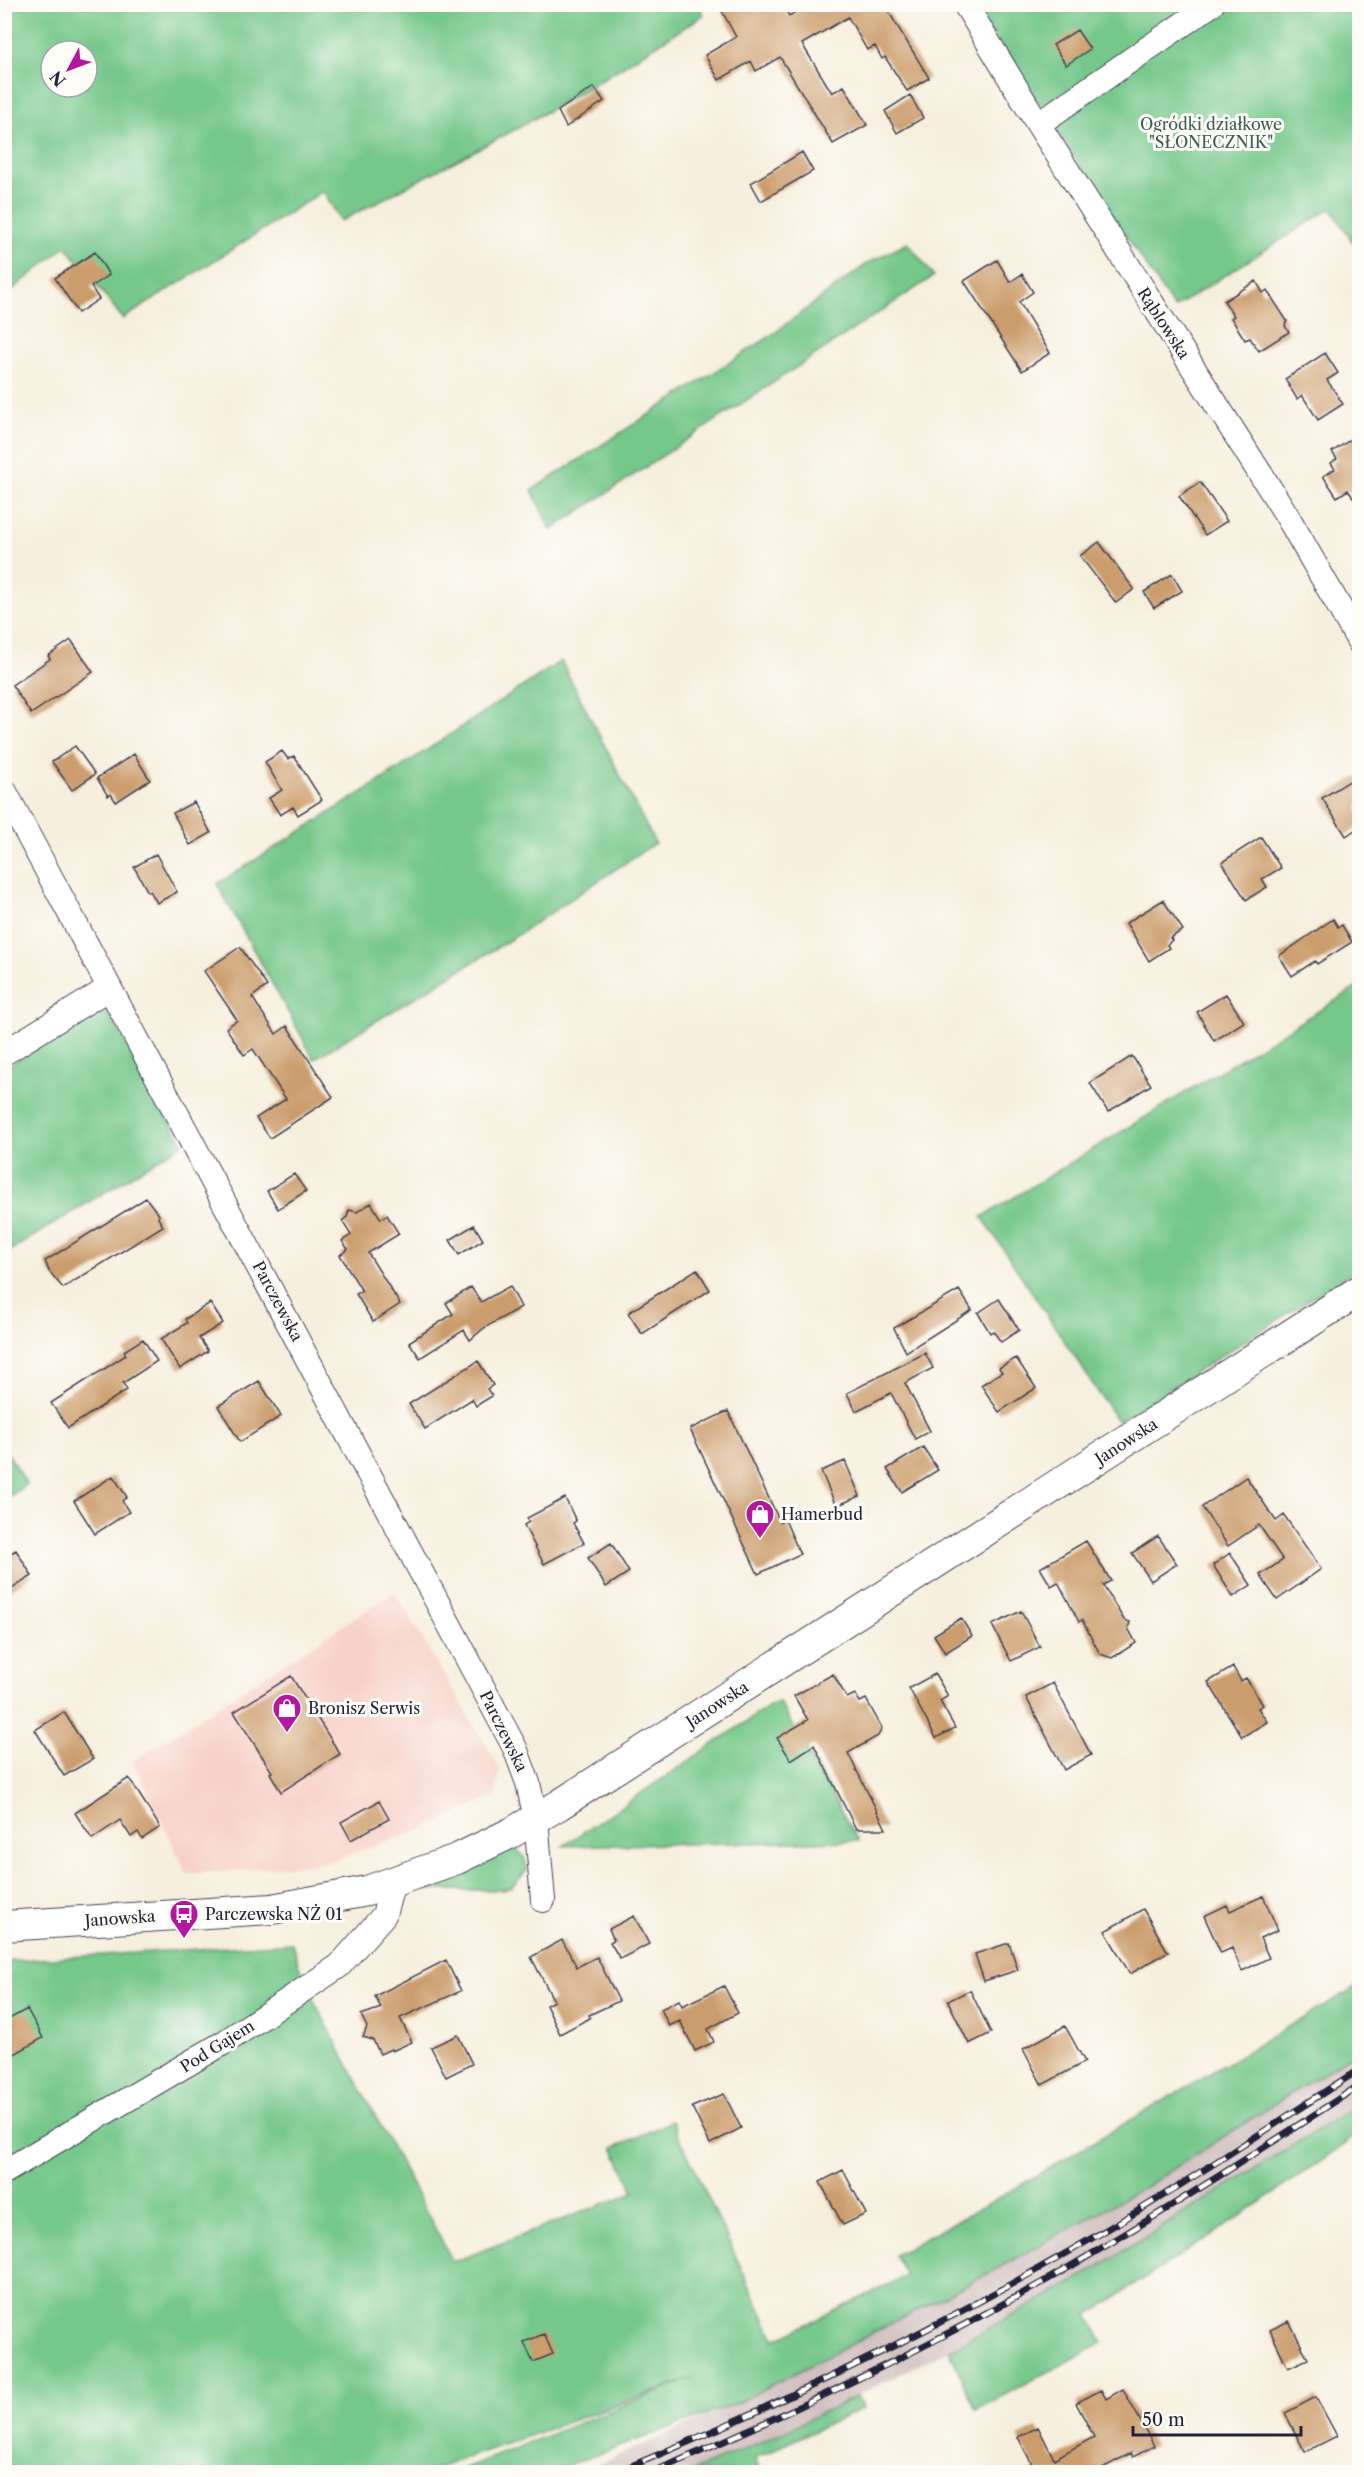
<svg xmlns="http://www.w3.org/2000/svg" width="1364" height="2477" font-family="'Libre Caslon Text',serif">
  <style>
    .built { fill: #f7d1c8 }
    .industrial { fill: #d2bfc0 }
    .green { fill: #75c78a; stroke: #4c7462; stroke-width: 1.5; fill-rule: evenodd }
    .building { fill: #cb9c6c }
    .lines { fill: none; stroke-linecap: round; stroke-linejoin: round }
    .minor-casing { stroke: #424153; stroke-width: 26 }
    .tertiary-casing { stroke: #424153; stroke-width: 32 }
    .minor { stroke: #fff; stroke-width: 24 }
    .tertiary { stroke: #fff; stroke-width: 30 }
    .rail-casing { stroke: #22223b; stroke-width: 7 }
    .rail { stroke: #fdfcf7; stroke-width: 4.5; stroke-dasharray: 14; stroke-linecap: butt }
    .labels { text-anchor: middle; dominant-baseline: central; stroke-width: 6; stroke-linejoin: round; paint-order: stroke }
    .park-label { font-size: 16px; fill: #3f5c57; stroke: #fdfcf7 }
    .street-label { font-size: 16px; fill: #22223b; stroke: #fdfcf7 }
    .poi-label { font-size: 16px; fill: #22223b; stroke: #fdfcf7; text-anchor: start }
  </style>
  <rect width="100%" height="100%" fill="#fdfcf7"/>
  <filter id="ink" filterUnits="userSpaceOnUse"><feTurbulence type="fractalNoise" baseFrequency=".0167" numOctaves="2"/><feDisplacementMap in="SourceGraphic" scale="12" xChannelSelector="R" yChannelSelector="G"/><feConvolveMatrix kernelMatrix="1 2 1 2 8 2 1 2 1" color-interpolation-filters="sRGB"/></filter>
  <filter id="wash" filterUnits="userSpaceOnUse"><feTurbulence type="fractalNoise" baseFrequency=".008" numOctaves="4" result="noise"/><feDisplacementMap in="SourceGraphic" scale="24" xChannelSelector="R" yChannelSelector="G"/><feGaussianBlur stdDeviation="1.35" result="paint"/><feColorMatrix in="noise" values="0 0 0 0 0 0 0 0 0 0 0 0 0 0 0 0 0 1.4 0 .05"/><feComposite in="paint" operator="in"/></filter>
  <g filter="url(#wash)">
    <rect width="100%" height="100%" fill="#f6efdd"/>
    <path class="built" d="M 395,1592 L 500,1769 L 495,1796 L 420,1830 L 326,1863 L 187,1874 L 133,1761 Z"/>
    <path class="industrial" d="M 1359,2050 L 1359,2104 L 1072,2283 L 949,2350 L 763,2441 L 690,2472 L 581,2472 L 735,2404 L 989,2273 L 1147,2186 Z"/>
    <path class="green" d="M 698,4 L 704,15 L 604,78 L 520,127 L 341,221 L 323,191 L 123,319 L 66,246 L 5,296 L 4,5 ZM 51,51 L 87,51 L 87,87 L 51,87 Z
      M 974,5 L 1359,5 L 1359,252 L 1331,208 L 1174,308 Z
      M 908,243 L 934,276 L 551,530 L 532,490 L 769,337 L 868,263 Z
      M 561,661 L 655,843 L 516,936 L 314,1059 L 217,884 L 377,783 Z
      M 1359,986 L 1359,1268 L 1118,1422 L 982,1217 Z
      M 105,1006 L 183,1144 L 5,1254 L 5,1068 Z
      M 4,1448 L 27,1484 L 5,1500 L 4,1500 Z
      M 779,1702 L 858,1841 L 563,1846 L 771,1705 Z
      M 514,1848 C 524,1854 526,1859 527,1870 L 512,1887 L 503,1890 L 425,1890 Z
      M 292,1943 L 304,1982 L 453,2262 L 634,2192 L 613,2148 L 672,2121 L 775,2340 L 906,2276 L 895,2255 L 1004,2195 L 1359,1985 L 1359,2050 L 1147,2186 L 989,2273 L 735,2404 L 550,2472 L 455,2472 L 693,2378 L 426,2472 L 5,2472 L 5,1961 Z
      M 1359,2104 L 1359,2134 L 1241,2216 L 1088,2315 L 1103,2343 L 976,2410 L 949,2350 L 1072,2283 Z
      M 857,2396 L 864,2408 L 755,2458 L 760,2472 L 690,2472 L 763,2441 Z"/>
    <g id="blocks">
      <path class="building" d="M 718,4 L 782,4 L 789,16 L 810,4 L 884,4 L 929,78 L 907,91 L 885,57 L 882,59 L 875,46 L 867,50 L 848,17 L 802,44 L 832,93 L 844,86 L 867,125 L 833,144 L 780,57 L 756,71 L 751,61 L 719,80 L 705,55 L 736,37 Z
        M 1077,30 L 1090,49 L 1066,65 L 1053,45 Z
        M 594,87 L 604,101 L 566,127 L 558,111 Z
        M 910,95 L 923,118 L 897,133 L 885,111 Z
        M 802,152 L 813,171 L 761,201 L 751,183 Z
        M 95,252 L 109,275 L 91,287 L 99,299 L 78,313 L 55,278 Z
        M 997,260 L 1010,282 L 1022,274 L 1033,292 L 1019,302 L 1050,353 L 1022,371 L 964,281 Z
        M 1256,281 L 1263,293 L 1267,290 L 1287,321 L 1285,326 L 1289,332 L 1259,351 L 1250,338 L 1245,340 L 1231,318 L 1234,316 L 1224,301 Z
        M 1325,353 L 1338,373 L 1327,380 L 1343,404 L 1318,420 L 1302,395 L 1297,399 L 1285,379 Z
        M 1359,434 L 1359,507 L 1348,490 L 1337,497 L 1323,476 L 1335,469 L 1331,463 L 1337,459 L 1332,452 Z
        M 1200,482 L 1227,521 L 1205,535 L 1179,496 Z
        M 1099,542 L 1134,589 L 1116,603 L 1080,556 Z
        M 1172,574 L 1182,591 L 1154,608 L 1144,592 Z
        M 71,640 L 93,672 L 31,714 L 12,685 L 50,659 L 48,656 Z
        M 75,746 L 95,774 L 72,790 L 52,762 Z
        M 282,751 L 288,759 L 294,756 L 322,800 L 298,815 L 293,807 L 280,815 L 269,798 L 282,790 L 265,762 Z
        M 134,754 L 150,780 L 116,802 L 111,794 L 108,796 L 97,778 Z
        M 1359,775 L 1359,827 L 1346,836 L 1322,798 Z
        M 194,802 L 211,833 L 190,845 L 173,813 Z
        M 1261,837 L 1281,868 L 1262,879 L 1267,887 L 1246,900 L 1222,862 Z
        M 156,854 L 177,892 L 157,903 L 150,891 L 148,892 L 134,867 Z
        M 1163,900 L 1183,930 L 1170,938 L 1172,940 L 1167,945 L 1169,948 L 1149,961 L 1126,923 Z
        M 1333,919 L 1338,927 L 1342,925 L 1352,942 L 1317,964 L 1315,961 L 1292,976 L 1279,956 Z
        M 240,947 L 267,986 L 252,997 L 276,1034 L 287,1026 L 333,1097 L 270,1138 L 256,1118 L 286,1099 L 253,1049 L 244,1055 L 226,1028 L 237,1020 L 204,971 Z
        M 1226,994 L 1244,1022 L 1214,1041 L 1197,1012 Z
        M 1132,1056 L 1151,1085 L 1108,1112 L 1090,1083 Z
        M 294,1174 L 306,1191 L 278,1209 L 267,1191 Z
        M 146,1198 L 159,1215 L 158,1218 L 163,1226 L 63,1288 L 49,1271 L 45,1261 Z
        M 371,1203 L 381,1219 L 387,1215 L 399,1234 L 368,1253 L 400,1304 L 373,1322 L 356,1294 L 362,1291 L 340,1255 L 348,1249 L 342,1241 L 351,1235 L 342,1221 L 347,1217 L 349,1210 L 357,1212 Z
        M 474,1225 L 483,1240 L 459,1255 L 450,1240 Z
        M 697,1269 L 710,1290 L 642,1334 L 628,1313 Z
        M 510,1286 L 521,1307 L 484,1328 L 470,1340 L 464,1330 L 420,1358 L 409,1342 L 453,1314 L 446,1303 L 471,1287 L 481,1302 Z
        M 959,1290 L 972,1310 L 906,1352 L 894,1328 Z
        M 999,1299 L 1019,1330 L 1001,1342 L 993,1331 L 990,1333 L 978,1313 Z
        M 210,1303 L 223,1323 L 199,1338 L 208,1351 L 180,1369 L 161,1339 L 187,1323 L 185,1319 Z
        M 143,1339 L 157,1361 L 123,1383 L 127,1390 L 68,1428 L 51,1403 L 126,1355 L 124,1351 Z
        M 925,1353 L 933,1368 L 905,1383 L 930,1431 L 915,1439 L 891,1393 L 856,1411 L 847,1393 Z
        M 1016,1358 L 1036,1388 L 999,1412 L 981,1385 L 1002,1372 L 999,1368 Z
        M 478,1361 L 493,1385 L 487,1389 L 492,1396 L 476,1406 L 472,1399 L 425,1429 L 409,1404 Z
        M 259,1381 L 281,1416 L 240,1442 L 218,1406 Z
        M 728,1411 L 780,1522 L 785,1520 L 800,1554 L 758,1574 L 690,1429 Z
        M 923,1447 L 938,1470 L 902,1492 L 887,1469 Z
        M 845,1461 L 860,1496 L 836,1506 L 821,1471 Z
        M 113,1476 L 127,1497 L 122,1501 L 129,1512 L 95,1534 L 74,1501 Z
        M 1246,1477 L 1276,1521 L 1284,1515 L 1321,1569 L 1277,1600 L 1260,1575 L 1283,1560 L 1259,1525 L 1228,1546 L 1202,1507 Z
        M 565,1498 L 576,1521 L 573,1523 L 584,1543 L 544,1564 L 524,1525 L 529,1522 L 527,1518 Z
        M 1158,1536 L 1177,1564 L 1151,1581 L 1132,1553 Z
        M 1086,1541 L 1111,1581 L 1103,1585 L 1124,1620 L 1130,1622 L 1128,1628 L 1136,1643 L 1112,1658 L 1100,1654 L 1082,1620 L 1079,1622 L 1058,1582 L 1051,1586 L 1040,1568 Z
        M 611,1543 L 629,1572 L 606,1587 L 588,1558 Z
        M 16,1550 L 32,1576 L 4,1594 L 4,1557 Z
        M 1230,1553 L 1251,1585 L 1233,1597 L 1213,1565 Z
        M 1021,1611 L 1040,1647 L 1011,1661 L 992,1625 Z
        M 961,1618 L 972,1636 L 945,1653 L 934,1635 Z
        M 1233,1667 L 1241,1681 L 1246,1678 L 1263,1705 L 1258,1708 L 1267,1722 L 1242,1737 L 1208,1682 Z
        M 833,1674 L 847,1698 L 855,1694 L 860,1702 L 866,1699 L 882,1728 L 878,1736 L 848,1753 L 886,1829 L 856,1829 L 814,1745 L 791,1760 L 777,1738 L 808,1720 L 794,1696 Z
        M 935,1674 L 948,1696 L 940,1701 L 955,1728 L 936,1738 L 909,1688 Z
        M 291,1676 L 340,1754 L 281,1792 L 270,1773 L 272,1772 L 234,1712 Z
        M 1053,1683 L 1091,1755 L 1064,1770 L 1026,1697 Z
        M 64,1712 L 93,1759 L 64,1776 L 35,1730 Z
        M 129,1778 L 160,1827 L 142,1839 L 138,1832 L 131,1837 L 120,1820 L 92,1839 L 75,1813 Z
        M 379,1801 L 389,1819 L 351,1840 L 341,1822 Z
        M 1263,1896 L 1278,1930 L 1260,1938 L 1269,1958 L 1242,1971 L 1232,1948 L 1221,1953 L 1204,1916 L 1227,1905 L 1230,1911 Z
        M 1143,1909 L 1168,1952 L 1130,1974 L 1105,1931 Z
        M 634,1916 L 649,1944 L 620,1959 L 610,1942 L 614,1940 L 609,1929 Z
        M 562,1940 L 577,1967 L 597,1957 L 619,2001 L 589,2015 L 590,2018 L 560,2034 L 546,2005 L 554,2001 L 531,1957 Z
        M 1009,1943 L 1018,1970 L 984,1981 L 975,1954 Z
        M 446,1960 L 461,1991 L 400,2018 L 412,2042 L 392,2051 L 391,2049 L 380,2054 L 373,2040 L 363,2037 L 367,2027 L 361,2015 L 381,2008 L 375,1996 Z
        M 724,1986 L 738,2013 L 708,2029 L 714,2042 L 695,2051 L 680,2021 L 669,2026 L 661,2009 L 679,2000 L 682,2006 Z
        M 970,1990 L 991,2033 L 969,2044 L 948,2001 Z
        M 27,2009 L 43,2038 L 4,2060 L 4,2022 Z
        M 1065,2026 L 1085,2062 L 1042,2085 L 1023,2049 Z
        M 458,2035 L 472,2064 L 446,2077 L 431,2047 Z
        M 724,2094 L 741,2128 L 710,2144 L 692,2107 Z
        M 843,2170 L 866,2214 L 843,2225 L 820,2182 Z
        M 1289,2321 L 1308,2359 L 1288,2368 L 1270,2330 Z
        M 544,2334 L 553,2354 L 533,2362 L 524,2342 Z
        M 1123,2389 L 1154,2446 L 1133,2457 L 1131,2453 L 1095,2472 L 1030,2472 L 1035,2470 L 1018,2437 L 1038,2427 L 1054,2459 L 1094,2437 L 1076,2403 L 1101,2390 L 1106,2399 Z
        M 1316,2397 L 1337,2436 L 1305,2452 L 1285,2413 Z"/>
    </g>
  </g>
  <g filter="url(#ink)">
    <use href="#blocks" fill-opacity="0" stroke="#424153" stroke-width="1.5"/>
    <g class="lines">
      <g class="minor-casing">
        <path id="minor" d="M 965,4 L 1038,124 L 1286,514 L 1360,643
          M 1038,124 L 1212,4
          M 4,790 L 515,1748 L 528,1783 L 536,1819 L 543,1900
          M 4,1053 L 109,988
          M 4,2172 L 225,2042 L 339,1966 L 384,1915 L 393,1883"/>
      </g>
      <g class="tertiary-casing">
        <path id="tertiary" d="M 4,1926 L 272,1909 L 367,1891 L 457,1859 L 511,1833 L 559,1805 L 1360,1290"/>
      </g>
      <use href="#minor" class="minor"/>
      <use href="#tertiary" class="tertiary"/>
      <g class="rail-casing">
        <path id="rail" d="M 617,2472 C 791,2400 961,2317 1123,2220 C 1203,2172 1281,2120 1360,2069
          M 653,2472 C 789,2414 923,2350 1052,2277 C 1157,2217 1259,2151 1360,2085"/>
      </g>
      <use href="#rail" class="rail"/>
    </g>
  </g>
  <defs>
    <g id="shop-pin" transform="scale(1.5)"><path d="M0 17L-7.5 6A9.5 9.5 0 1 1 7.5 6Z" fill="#b5179e" stroke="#fdfcf7"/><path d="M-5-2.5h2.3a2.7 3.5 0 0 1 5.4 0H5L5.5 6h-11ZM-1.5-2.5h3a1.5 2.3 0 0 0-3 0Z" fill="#fff"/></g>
    <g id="bus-pin" transform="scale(1.5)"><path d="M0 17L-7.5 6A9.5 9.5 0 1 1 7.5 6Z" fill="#b5179e" stroke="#fdfcf7"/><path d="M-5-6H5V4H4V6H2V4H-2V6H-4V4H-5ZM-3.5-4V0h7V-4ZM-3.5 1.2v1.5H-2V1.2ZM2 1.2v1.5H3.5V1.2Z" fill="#fff"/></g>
  </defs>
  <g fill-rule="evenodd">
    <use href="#shop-pin" x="760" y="1514"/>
    <use href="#shop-pin" x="287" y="1708"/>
    <use href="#bus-pin" x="184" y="1914"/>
  </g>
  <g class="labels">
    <g class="park-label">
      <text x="1211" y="124">Ogródki działkowe<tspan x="1211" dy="18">"SŁONECZNIK"</tspan></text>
    </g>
    <g class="street-label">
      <text transform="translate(1164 323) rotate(57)">Rąblowska</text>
      <text transform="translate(278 1301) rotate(62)">Parczewska</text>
      <text transform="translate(1126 1441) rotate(-33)">Janowska</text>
      <text transform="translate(717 1704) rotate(-33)">Janowska</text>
      <text transform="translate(504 1731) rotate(64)">Parczewska</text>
      <text transform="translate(120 1918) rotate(-4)">Janowska</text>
      <text transform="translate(217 2046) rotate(-32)">Pod Gajem</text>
    </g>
    <g class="poi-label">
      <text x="781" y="1514">Hamerbud</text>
      <text x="308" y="1708">Bronisz Serwis</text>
      <text x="205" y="1914">Parczewska NŻ 01</text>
    </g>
  </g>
  <rect width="1364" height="2477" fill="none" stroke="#fdfcf7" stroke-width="24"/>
  <g transform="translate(69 69) rotate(229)"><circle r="28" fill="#fdfcf7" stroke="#a5a5ac" stroke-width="1.5"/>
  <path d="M0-4.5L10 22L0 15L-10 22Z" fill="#b5179e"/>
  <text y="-9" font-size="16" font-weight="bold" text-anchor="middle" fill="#22223b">N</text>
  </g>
  <path d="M1133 2426v9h168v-9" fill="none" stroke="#22223b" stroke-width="3"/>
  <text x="1142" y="2426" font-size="18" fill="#22223b" stroke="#fdfcf7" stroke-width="4.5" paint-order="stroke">50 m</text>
</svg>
